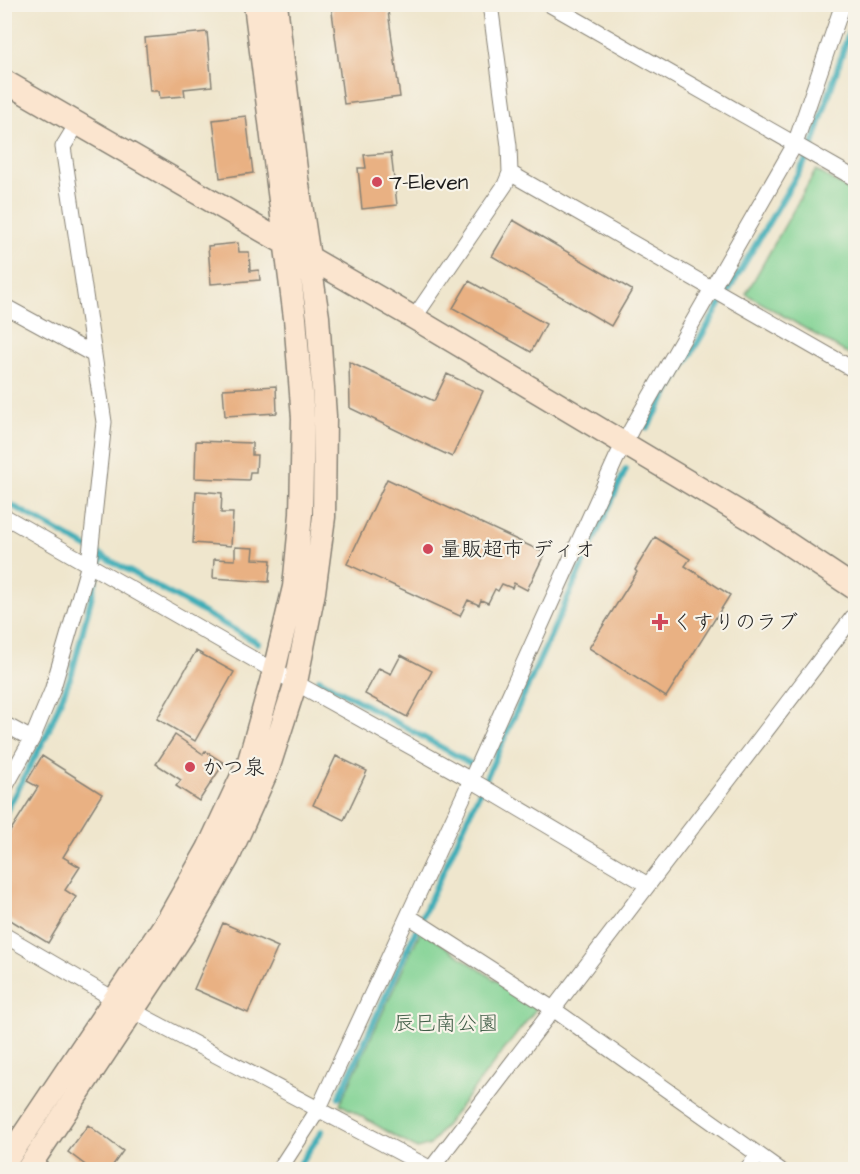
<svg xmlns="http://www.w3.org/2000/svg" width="860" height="1174" font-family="'Architects Daughter','Klee One',sans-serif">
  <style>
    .green { fill: #80d293; stroke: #4e7758; stroke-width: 1.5 }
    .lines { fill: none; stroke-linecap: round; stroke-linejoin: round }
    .stream { stroke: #3cadb7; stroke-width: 6 }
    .building { fill: #e9b183 }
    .street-casing { stroke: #868174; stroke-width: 17 }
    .secondary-casing { stroke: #868174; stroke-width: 25 }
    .street { stroke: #fff; stroke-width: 15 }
    .secondary { stroke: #fbe5cf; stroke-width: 22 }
    .poi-dot { fill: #d1495b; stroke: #f7f3e8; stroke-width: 2 }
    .labels { text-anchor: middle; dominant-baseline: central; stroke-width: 4.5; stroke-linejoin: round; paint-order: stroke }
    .poi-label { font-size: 21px; fill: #1c1c1c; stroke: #f7f3e8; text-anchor: start }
    .park-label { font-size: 21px; fill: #3f5c46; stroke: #f7f3e8 }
  </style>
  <rect width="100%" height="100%" fill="#f7f3e8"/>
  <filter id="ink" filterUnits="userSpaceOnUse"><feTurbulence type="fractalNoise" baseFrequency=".0167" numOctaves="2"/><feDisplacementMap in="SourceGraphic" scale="12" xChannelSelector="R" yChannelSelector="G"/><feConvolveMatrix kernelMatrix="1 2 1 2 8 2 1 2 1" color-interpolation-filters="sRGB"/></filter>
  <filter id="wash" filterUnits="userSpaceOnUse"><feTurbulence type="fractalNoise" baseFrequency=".008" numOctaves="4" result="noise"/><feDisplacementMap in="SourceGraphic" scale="24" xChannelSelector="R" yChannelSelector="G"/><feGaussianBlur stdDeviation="1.35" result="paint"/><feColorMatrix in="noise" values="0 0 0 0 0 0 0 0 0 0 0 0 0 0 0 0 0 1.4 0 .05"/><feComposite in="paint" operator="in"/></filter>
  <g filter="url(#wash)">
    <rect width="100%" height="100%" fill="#efe6cd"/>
    <path class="green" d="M 816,170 L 855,194 L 855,358 L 746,294 Z
      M 421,930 L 537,1008 L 430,1145 L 417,1149 L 340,1104 Z"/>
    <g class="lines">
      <path class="stream" d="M 647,428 L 810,153 L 856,11
        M 4,501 L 258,643
        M 319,679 L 475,766
        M 4,815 L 47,734 L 72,673 L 102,556
        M 339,1097 L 488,774 L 626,469
        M 296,1170 L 322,1131"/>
    </g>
    <g id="blocks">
      <path class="building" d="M 331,4 L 387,4 L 400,97 L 344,104 Z
        M 207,32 L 212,86 L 184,89 L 185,96 L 160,98 L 159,91 L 150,91 L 145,38 Z
        M 246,116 L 253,173 L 220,178 L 213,120 Z
        M 391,153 L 397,205 L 362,209 L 358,168 L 366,168 L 364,155 Z
        M 513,220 L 632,290 L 611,326 L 492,256 Z
        M 238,243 L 239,252 L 249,252 L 250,271 L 259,270 L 260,280 L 211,284 L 208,246 Z
        M 469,281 L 546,324 L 531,352 L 453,308 Z
        M 349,362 L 434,401 L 447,374 L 483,391 L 452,457 L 350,408 Z
        M 276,386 L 277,413 L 225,416 L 223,389 Z
        M 196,441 L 252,443 L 252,455 L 257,455 L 256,472 L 250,472 L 249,480 L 195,478 Z
        M 387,479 L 545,553 L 527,590 L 514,583 L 512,588 L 502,584 L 498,591 L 495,589 L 488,603 L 481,600 L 479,605 L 468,600 L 460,616 L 347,564 Z
        M 196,491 L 222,493 L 221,513 L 233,513 L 231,546 L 193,543 Z
        M 655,537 L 690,559 L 685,566 L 730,595 L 666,697 L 589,648 L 637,572 L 635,570 Z
        M 235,547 L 254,548 L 253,559 L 271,560 L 269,582 L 213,578 L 214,559 L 235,560 Z
        M 196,651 L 234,672 L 195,741 L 157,719 Z
        M 401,655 L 432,671 L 407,717 L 365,694 L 379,668 L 391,674 Z
        M 175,735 L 203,754 L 205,751 L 224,763 L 199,801 L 176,786 L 181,780 L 156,764 Z
        M 42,756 L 102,794 L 63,857 L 80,867 L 65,890 L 76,897 L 48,943 L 4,916 L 4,841 L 38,787 L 27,781 Z
        M 336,756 L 367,771 L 344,820 L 313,805 Z
        M 223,923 L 278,947 L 248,1013 L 194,989 Z
        M 88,1125 L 123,1151 L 113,1165 L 118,1170 L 92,1170 L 68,1152 Z"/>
    </g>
  </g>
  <g filter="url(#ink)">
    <use href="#blocks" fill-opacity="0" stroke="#868174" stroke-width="1.5"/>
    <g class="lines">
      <g class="street-casing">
        <path id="street" d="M 549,4 L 856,179
          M 510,173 L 856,371
          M 4,306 L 94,355
          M 414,318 L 505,185 L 510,173 L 509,146 L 490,4
          M 4,516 L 260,663 L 478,784 L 648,885
          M 4,724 L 32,739
          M 4,789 L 32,739 L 52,691 L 89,564 L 104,422 L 63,147 L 77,124
          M 408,916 L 553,1009 L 780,1170
          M 4,935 L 148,1019 L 433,1170
          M 431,1169 L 856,613
          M 279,1170 L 318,1110 L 471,780 L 616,459 L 632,428 L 795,144 L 843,4
          M 746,1170 L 759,1155"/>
      </g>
      <g class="secondary-casing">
        <path id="secondary" d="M 4,81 L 414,318 L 754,521 L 856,589
          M 4,1164 L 169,918 L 208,849 L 249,761 L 274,671 L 294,587 L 301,514 L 303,418 L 295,318 L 255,4
          M 27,1170 L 187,929 L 228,858 L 268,769 L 296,682 L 314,592 L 324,517 L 325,416 L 318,317 L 297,178 L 276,4"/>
      </g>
      <use href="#street" class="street"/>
      <use href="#secondary" class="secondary"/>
    </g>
  </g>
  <g class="poi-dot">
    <circle cx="377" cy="182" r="6"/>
    <circle cx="428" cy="549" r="6"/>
    <path d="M657 613h6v6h6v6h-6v6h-6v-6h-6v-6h6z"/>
    <circle cx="190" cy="767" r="6"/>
  </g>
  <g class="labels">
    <g class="poi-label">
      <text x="389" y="182">7-Eleven</text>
      <text x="440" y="549">量販超市 ディオ</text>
      <text x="672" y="622">くすりのラブ</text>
      <text x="202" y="767">かつ泉</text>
    </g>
    <g class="park-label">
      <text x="446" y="1023">辰巳南公園</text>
    </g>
  </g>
  <rect width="860" height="1174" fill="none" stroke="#f7f3e8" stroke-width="24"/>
</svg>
